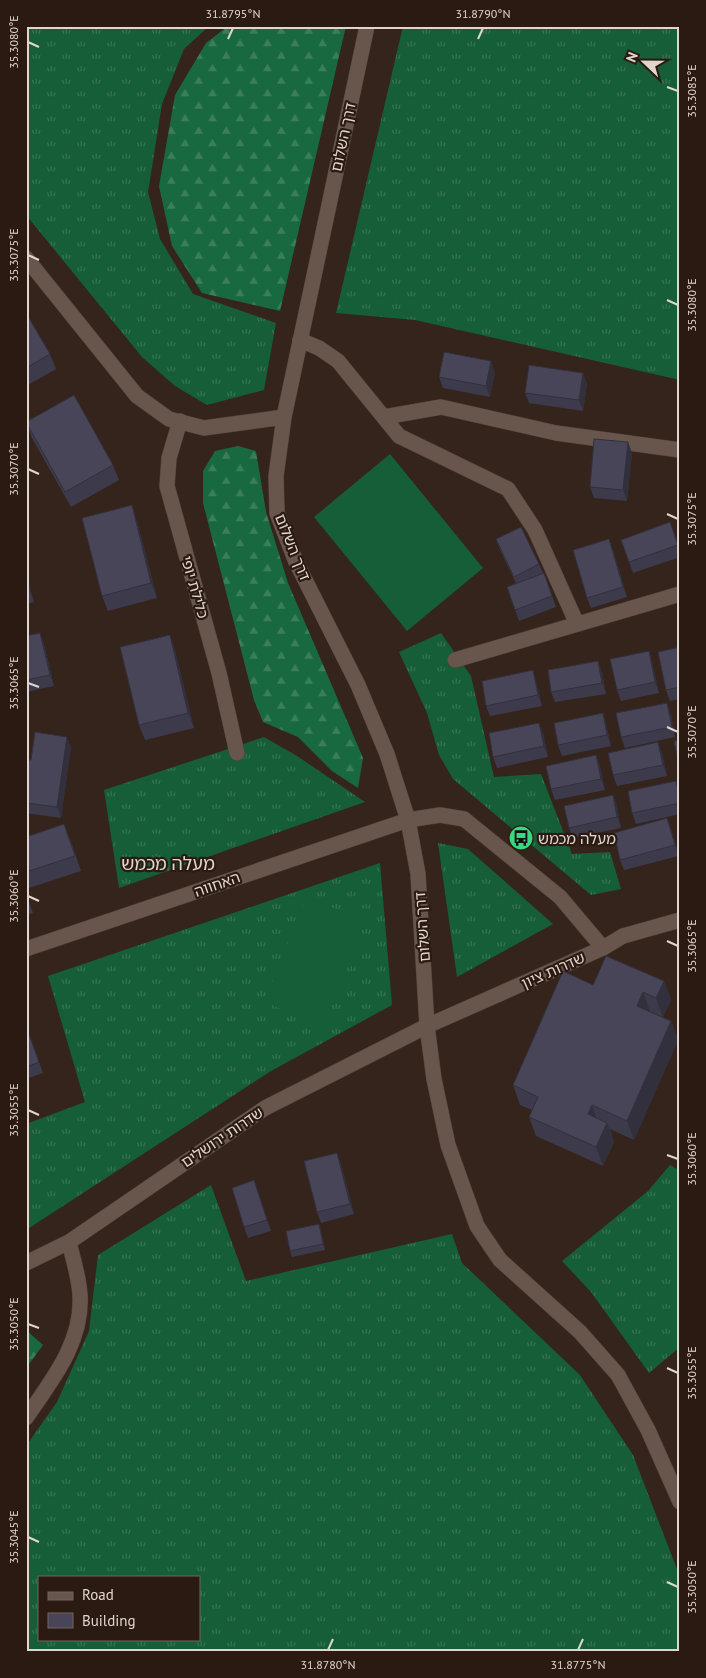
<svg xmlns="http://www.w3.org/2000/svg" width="706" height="1678" font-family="'PT Sans','Noto Sans Hebrew',sans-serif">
  <defs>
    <pattern id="grass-tufts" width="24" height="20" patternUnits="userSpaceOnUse" patternTransform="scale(1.25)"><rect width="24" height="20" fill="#155e38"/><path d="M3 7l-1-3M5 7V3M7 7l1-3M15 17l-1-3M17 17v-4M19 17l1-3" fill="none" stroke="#377454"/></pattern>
    <pattern id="forest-firs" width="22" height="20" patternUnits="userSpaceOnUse" patternTransform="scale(1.25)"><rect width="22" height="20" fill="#196940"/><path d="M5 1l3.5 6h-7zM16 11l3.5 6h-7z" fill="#3a7e5b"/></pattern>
  </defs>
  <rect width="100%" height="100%" fill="#34241b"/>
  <g fill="url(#grass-tufts)" fill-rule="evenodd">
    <path d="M26 26H209L184 49 162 104 148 192 160 239 193 294 276 323 264 390 207 405 175 386 142 357 26 215Z"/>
    <path d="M403 26H680V380L415 320 336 313Z"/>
    <path d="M441 633 471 676 494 777 541 774 572 854 610 852 621 889 591 895 453 779 439 755 427 713 399 652Z"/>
    <path d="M264 737 297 756 365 802 119 888 104 790Z"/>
    <path d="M438 843 468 849 553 924 457 977Z"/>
    <path d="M380 863 392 1005 271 1071 26 1230V1124L85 1102 48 976Z"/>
    <path d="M670 1165 680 1171V1347L649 1373 591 1292 562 1261 648 1191Z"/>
    <path d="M211 1185 246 1281 452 1234 462 1263 580 1375 633 1455 680 1577V1652H26V1446L57 1402 89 1331 98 1255ZM39 1577H199V1639H39Z"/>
  </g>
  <g fill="url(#forest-firs)">
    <path d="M228 26H346L280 311 202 293 172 246 159 186 175 95 206 43Z"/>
    <path d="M238 446 256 451 266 512 288 583 363 758 358 788 332 771 298 737 263 722 254 700 203 503V471L215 451Z"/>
    <path d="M26 1330 43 1345 26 1368Z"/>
  </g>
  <g fill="#155e38">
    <path d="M390 454 483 568 407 631 314 517Z"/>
    <path d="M306 897 365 921 323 1026 264 1002Z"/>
  </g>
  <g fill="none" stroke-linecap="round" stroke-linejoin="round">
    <defs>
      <g id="minor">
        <path d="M367 26 284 417 276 476 277 513 296 562 358 685 387 754 408 820 418 874 427 1026 434 1079 448 1145 477 1226 500 1260 580 1332 618 1375 648 1430 680 1502"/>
        <path d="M26 258 137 396 169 419 204 428 284 417"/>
        <path d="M300 340 319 348 338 361 399 436 508 489 535 530 577 624"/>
        <path d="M384 417 441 407 556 433 680 450"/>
        <path d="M180 421 169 458 167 486 219 673 237 753"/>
        <path d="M455 660 680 594"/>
        <path d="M26 949 408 820 440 815 464 819 560 897 603 948"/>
        <path d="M26 1263 69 1242 265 1108 427 1026 603 948 623 936 680 920"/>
        <path d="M26 1418C51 1381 83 1343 80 1295 79 1277 73 1259 69 1242"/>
      </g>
    </defs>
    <use href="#minor" stroke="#4e413a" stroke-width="16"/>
    <use href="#minor" stroke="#68554b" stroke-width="15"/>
  </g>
  <g fill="#3d3b4b">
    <path d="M26 313 50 354 56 369 26 386Z"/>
    <path d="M495 372 490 397 443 388 439 377Z"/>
    <path d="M587 383 583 411 529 403 525 393Z"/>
    <path d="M26 422 113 465 119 480 71 507 32 438Z"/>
    <path d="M632 453 627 501 594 498 590 487Z"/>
    <path d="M137 521 157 598 108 611 102 596Z"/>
    <path d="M670 522 680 551V557L633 573 621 540Z"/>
    <path d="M496 539 539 564 543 573H544L556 607 519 621 507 587 516 583 500 550Z"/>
    <path d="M613 550 627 597 591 608 587 598Z"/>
    <path d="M26 573 34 602 26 604Z"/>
    <path d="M40 633 44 644 54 686 26 692V636Z"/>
    <path d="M680 647V699L670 701 666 690Z"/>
    <path d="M175 650 194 728 145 740 139 725Z"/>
    <path d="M649 651 652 662 659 693 621 701 617 690Z"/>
    <path d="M602 672 606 694 555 702 551 692Z"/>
    <path d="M536 681 542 706 490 716 486 706Z"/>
    <path d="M603 713 606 724 611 746 562 756 558 745Z"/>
    <path d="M671 714 675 737 625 748 621 737Z"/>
    <path d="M543 733 548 757 497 768 493 757Z"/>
    <path d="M71 747 61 818 26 813V760H31Z"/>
    <path d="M662 753 667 776 617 786 613 775Z"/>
    <path d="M596 755 600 766 605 790 555 800 551 789Z"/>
    <path d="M680 790V814L636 824 632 813Z"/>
    <path d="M613 795 617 806 621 828 573 838 569 828Z"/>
    <path d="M667 818 671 829 679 856 624 870 620 860Z"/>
    <path d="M26 827 30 836 70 839 81 871 26 889Z"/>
    <path d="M26 893 33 913 26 915Z"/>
    <path d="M664 981 671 1000 663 1017 650 1012 671 1021 678 1040 634 1140 610 1129 614 1142 603 1166 536 1136 529 1117 532 1110 520 1105 513 1085 593 985Z"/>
    <path d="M26 1026 43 1073 26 1079Z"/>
    <path d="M337 1153 341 1164 354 1214 321 1223 317 1212Z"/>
    <path d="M254 1180 271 1231 248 1238 244 1227Z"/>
    <path d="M319 1224 321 1230 325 1250 292 1257 290 1251Z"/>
  </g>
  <g fill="#32303d">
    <path d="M491 361 495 372 490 397 486 386Z"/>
    <path d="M583 373 587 383 583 411 579 400Z"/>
    <path d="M628 442 632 453 627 501 623 490Z"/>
    <path d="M132 505 137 521 157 598 151 583Z"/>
    <path d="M609 539 613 550 627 597 623 587Z"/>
    <path d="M26 573 34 602 30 592 26 578Z"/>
    <path d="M40 633 44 644 54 686 50 675Z"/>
    <path d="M170 635 175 650 194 728 188 713Z"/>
    <path d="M649 651 652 662 659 693 655 682Z"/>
    <path d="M598 661 602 672 606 694 602 683Z"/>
    <path d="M533 670 536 681 542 706 538 695Z"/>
    <path d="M667 703 671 714 675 737 672 727Z"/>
    <path d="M603 713 606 724 611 746 607 735Z"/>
    <path d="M539 723 543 733 548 757 544 746Z"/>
    <path d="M67 737 71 747 61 818 57 807Z"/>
    <path d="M658 742 662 753 667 776 663 765Z"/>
    <path d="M596 755 600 766 605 790 601 779Z"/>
    <path d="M613 795 617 806 621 828 617 817Z"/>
    <path d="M667 818 671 829 679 856 675 845Z"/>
    <path d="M664 981 671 1000 663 1017 656 998Z"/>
    <path d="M643 992 650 1011 644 1025 637 1006Z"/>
    <path d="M671 1021 678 1040 634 1140 627 1121Z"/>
    <path d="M592 1105 599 1125 588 1114Z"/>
    <path d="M607 1123 614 1142 603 1166 596 1147Z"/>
    <path d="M337 1153 341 1164 354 1214 350 1204Z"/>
    <path d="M319 1224 321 1230 325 1250 323 1244Z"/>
  </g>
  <g fill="#474557" stroke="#32303d">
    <path d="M26 313 50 354 26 368Z"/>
    <path d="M444 352 491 361 486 386 439 377Z"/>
    <path d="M529 365 583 373 579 400 525 393Z"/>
    <path d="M74 395 113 465 65 492 26 422Z"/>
    <path d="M594 439 628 442 623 490 590 487Z"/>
    <path d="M132 505 151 583 102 596 82 518Z"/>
    <path d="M670 522 678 545 629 562 621 540Z"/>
    <path d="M521 527 539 564 514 577 496 539Z"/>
    <path d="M609 539 623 587 587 598 573 550Z"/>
    <path d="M544 573 552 596 515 610 507 587Z"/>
    <path d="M26 578 30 592H26Z"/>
    <path d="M40 633 50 675 26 680V636Z"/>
    <path d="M170 635 188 713 139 725 120 647Z"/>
    <path d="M680 647V687L666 690 658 652Z"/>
    <path d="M649 651 655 682 617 690 610 659Z"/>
    <path d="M598 661 602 683 551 692 548 670Z"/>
    <path d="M533 670 538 695 486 706 482 681Z"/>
    <path d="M667 703 672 727 621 737 616 713Z"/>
    <path d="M603 713 607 735 558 745 554 723Z"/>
    <path d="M539 723 544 746 493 757 489 733Z"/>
    <path d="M35 732 67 737 57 807 26 803V760H31Z"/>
    <path d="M680 740V765H679L674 741Z"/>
    <path d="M658 742 663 765 613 775 608 753Z"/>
    <path d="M596 755 601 779 551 789 546 766Z"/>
    <path d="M676 781 680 797V803L632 813 628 791Z"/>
    <path d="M613 795 617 817 569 828 564 806Z"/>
    <path d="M667 818 675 845 620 860 614 833Z"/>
    <path d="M64 824 75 856 26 872V827L29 836Z"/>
    <path d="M606 956 664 981 656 998 643 992 637 1006 671 1021 627 1121 592 1105 588 1114 607 1123 596 1147 529 1117 538 1097 513 1085 563 971 593 985Z"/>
    <path d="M26 1026 39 1062 26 1067Z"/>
    <path d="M337 1153 350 1204 317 1212 304 1161Z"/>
    <path d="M254 1180 267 1220 244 1227 232 1188Z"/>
    <path d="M319 1224 323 1244 290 1251 286 1231Z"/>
  </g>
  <path fill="none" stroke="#e0d5cf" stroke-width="2" d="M228 39 233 28M478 39 483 28M28 42 39 47M667 87 678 91M28 255 39 260M667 300 678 305M28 469 39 474M667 514 678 519M28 683 39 687M667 727 678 732M28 896 39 901M667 941 678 946M28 1110 39 1115M667 1155 678 1159M28 1324 39 1328M667 1368 678 1373M28 1537 39 1542M667 1582 678 1587M328 1650 333 1639M578 1650 583 1639"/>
  <defs>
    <symbol id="bus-disc" viewBox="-11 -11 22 22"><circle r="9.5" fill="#38d880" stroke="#2a1a12"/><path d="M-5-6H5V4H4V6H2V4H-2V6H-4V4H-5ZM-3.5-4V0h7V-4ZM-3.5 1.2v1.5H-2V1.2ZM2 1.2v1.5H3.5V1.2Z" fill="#111"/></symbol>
  </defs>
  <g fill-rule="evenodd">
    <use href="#bus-disc" x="507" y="824" width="28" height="28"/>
  </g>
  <g text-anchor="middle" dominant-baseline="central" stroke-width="4.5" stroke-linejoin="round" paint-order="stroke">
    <g font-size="15" fill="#e0d5cf" stroke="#2a1a12">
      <text transform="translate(343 137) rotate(-78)">דרך השלום</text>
      <text transform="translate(293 547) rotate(68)">דרך השלום</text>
      <text transform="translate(195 587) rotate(74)">כלילת יופי</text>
      <text transform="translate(217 884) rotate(-19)">האחווה</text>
      <text transform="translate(422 927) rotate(-94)">דרך השלום</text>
      <text transform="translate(553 970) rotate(-24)">שדרות ציון</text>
      <text transform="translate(222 1137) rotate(-34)">שדרות ירושלים</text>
    </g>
    <g font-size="15" fill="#e0d5cf" stroke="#2a1a12" text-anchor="start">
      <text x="538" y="838">מעלה מכמש</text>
    </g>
    <g font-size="18" fill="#e0d5cf" stroke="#2a1a12">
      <text x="168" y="863">מעלה מכמש</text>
    </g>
  </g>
  <rect width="706" height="1678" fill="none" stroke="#2a1a12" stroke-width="55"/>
  <rect x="38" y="1576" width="162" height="65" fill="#2a1a12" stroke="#73655e"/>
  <rect x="48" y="1592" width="25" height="8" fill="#68554b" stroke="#73655e"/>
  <text x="82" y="1600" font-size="15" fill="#e0d5cf">Road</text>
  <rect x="48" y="1613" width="25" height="15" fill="#474557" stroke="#73655e"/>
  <text x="82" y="1626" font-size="15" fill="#e0d5cf">Building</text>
  <g transform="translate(644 62) rotate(292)" stroke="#2a1a12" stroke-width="4" paint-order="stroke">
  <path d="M0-4L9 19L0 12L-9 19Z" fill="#e0d5cf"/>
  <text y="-8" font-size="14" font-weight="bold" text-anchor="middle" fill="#e0d5cf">N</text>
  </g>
  <rect x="28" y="28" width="650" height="1622" fill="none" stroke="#e0d5cf" stroke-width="2"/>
  <g font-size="12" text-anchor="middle" fill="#e0d5cf">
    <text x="233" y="18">31.8795°N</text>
    <text x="483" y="18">31.8790°N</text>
    <text transform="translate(14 42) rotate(-90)" y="4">35.3080°E</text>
    <text transform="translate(692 91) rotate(-90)" y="4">35.3085°E</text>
    <text transform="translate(14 255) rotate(-90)" y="4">35.3075°E</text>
    <text transform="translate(692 305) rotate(-90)" y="4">35.3080°E</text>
    <text transform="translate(14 469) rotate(-90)" y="4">35.3070°E</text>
    <text transform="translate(692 519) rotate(-90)" y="4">35.3075°E</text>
    <text transform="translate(14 683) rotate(-90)" y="4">35.3065°E</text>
    <text transform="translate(692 732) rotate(-90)" y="4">35.3070°E</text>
    <text transform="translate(14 896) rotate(-90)" y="4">35.3060°E</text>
    <text transform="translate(692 946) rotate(-90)" y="4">35.3065°E</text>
    <text transform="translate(14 1110) rotate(-90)" y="4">35.3055°E</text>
    <text transform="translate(692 1159) rotate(-90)" y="4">35.3060°E</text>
    <text transform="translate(14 1324) rotate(-90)" y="4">35.3050°E</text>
    <text transform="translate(692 1373) rotate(-90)" y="4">35.3055°E</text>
    <text transform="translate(14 1537) rotate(-90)" y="4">35.3045°E</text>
    <text transform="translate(692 1587) rotate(-90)" y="4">35.3050°E</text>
    <text x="328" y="1669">31.8780°N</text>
    <text x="578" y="1669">31.8775°N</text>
  </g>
</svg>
